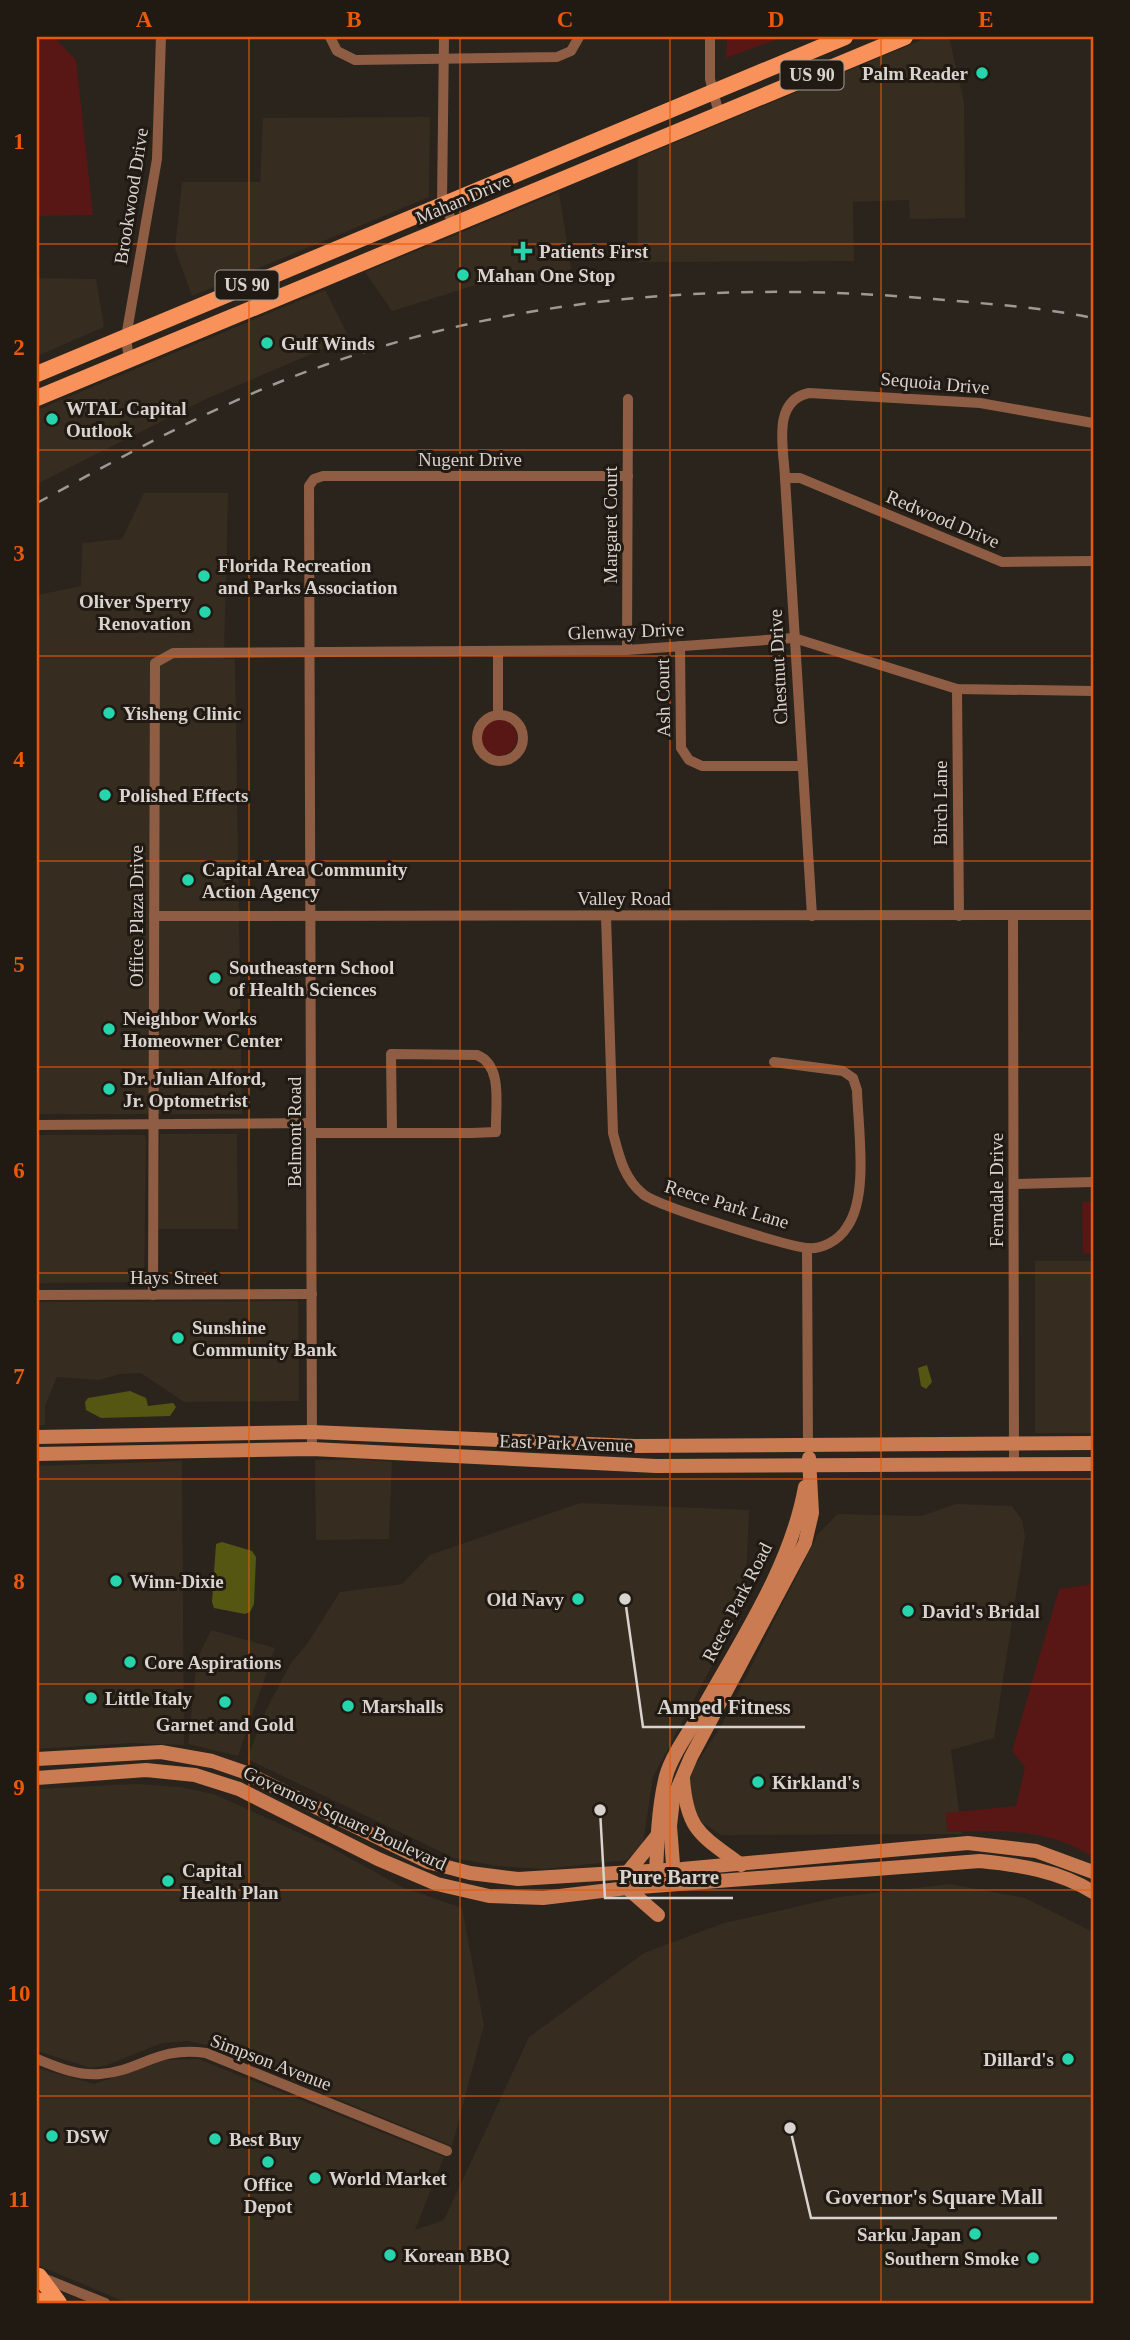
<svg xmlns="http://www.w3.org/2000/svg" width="1130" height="2340" font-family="Georgia,serif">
  <rect width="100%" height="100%" fill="#2a241c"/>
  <g fill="#372c20">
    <path d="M929 37H949L964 102 965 218 910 219 909 200 853 202 854 261 638 262V158Z"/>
    <path d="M430 117 429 197 192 296 175 249 182 182H260L263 118Z"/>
    <path d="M559 192 572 275 483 283 392 311 365 272Z"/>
    <path d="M37 278 96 279 104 327 37 356Z"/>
    <path d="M325 290 349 338 206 399 37 484V410Z"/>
    <path d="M144 493H228L224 659H235L242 1114H37V595L81 586 82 543 122 539Z"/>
    <path d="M160 1134H237L238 1229H158Z"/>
    <path d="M144 1135 146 1138 144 1282 37 1283V1135Z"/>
    <rect x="1035" y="1261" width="58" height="172"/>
    <path d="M298 1301 299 1401 184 1402 141 1373 120 1374 99 1380 57 1377 45 1406V1425L37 1426V1302Z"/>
    <path d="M361 1459 392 1462 389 1539 316 1540 315 1460Z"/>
    <path d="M182 1461 184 1745 131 1743 37 1749V1466Z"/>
    <path d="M580 1503 749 1510 745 1603 653 1777 643 1843 627 1860 545 1869 497 1866 454 1858 247 1759 266 1710 291 1663 307 1644 340 1592 402 1584 430 1555Z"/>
    <path d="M956 1504 1012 1506 1022 1520 1025 1537 994 1738 951 1750 962 1834 721 1835 700 1821 687 1789 690 1773 720 1728 818 1534 838 1514 921 1516Z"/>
    <path d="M211 1630 275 1648 238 1756 188 1744 197 1659Z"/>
    <path d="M135 1784 180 1787 214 1794 328 1846 402 1887 462 1908 484 2025 452 2146 207 2045 188 2041 162 2043 107 2065 91 2068 37 2051V1789Z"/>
    <path d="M950 1884 1025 1898 1093 1932V2303H128L37 2265V2068L94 2084 165 2060 198 2059 444 2157 415 2230 444 2220 529 2037 644 1953 724 1923 839 1897Z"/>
  </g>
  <g fill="#581714">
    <path d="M37 37H54L76 60 93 215 37 216Z"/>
    <path d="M727 37H783L726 58Z"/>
    <circle cx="498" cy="737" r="19"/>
    <path d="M1082 1202H1093V1253L1083 1254Z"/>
    <path d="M1093 1584V1857C1046 1827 1001 1831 948 1832L945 1813 1016 1806 1025 1767 1012 1751 1059 1589Z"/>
  </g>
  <g fill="#555612">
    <path d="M927 1365 932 1382 926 1389 921 1386 918 1368Z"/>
    <path d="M130 1391 146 1398 148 1406 173 1403 176 1407 170 1416 101 1418 86 1410 85 1402 88 1398Z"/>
    <path d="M222 1542 252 1551 256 1557 254 1604 250 1612 245 1614 214 1608 212 1602 216 1544Z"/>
  </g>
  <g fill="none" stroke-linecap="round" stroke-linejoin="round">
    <g stroke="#8f5d43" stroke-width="10">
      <path d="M330 37 337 51 355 60 557 57 571 51 579 37"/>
      <path d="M444 37 442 203 455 225"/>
      <path d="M710 37V79L719 114"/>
      <path d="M129 360 126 337 157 159 161 37"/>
      <path d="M785 478H800L1002 562 1093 561"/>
      <path d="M680 646 681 748 689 760 702 766H801"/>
      <path d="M627 650 628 399"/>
      <path d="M957 689 959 916"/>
      <path d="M498 714V651"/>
      <circle cx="500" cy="738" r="23"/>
      <path d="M1013 915 1014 1464"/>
      <path d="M154 916 1093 915"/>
      <path d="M606 916 613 1133C619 1156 624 1179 643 1194 656 1206 785 1245 806 1248 822 1250 839 1240 847 1227 869 1196 858 1128 857 1090L853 1078 843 1071 774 1062"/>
      <path d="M812 916 785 478C784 449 771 401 809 393L980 403 1093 423"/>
      <path d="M37 1125 311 1123"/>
      <path d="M311 1133H472L496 1132C495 1107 504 1066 477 1055L391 1054 392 1133"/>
      <path d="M1014 1184 1093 1182"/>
      <path d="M807 1248 808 1446"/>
      <path d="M37 1295 312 1294"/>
      <path d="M153 1295 155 663 173 653 627 650 794 638 957 689 1093 691"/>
      <path d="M312 1449 309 486 314 479 323 476H628"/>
      <path d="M37 2059C57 2067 77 2076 100 2074 142 2071 156 2046 206 2053L447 2151"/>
      <path d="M43 2278 105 2303"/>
    </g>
    <g stroke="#ca7b51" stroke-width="14">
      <path d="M37 1437 312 1432 635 1446 1093 1443"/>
      <path d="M37 1454 312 1449 656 1466 1093 1464"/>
      <path d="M37 1759 161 1752 212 1761 244 1772 428 1862 470 1873 518 1879 682 1869 968 1843 1036 1851 1093 1872"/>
      <path d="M37 1778 146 1770 195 1775 239 1789 378 1859 437 1884 489 1896 543 1898 627 1888 980 1861C1020 1865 1059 1871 1093 1892"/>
      <path d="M683 1779C687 1831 701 1835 741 1865"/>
      <path d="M628 1872 657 1836"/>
      <path d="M656 1877C657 1844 658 1808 666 1776 672 1754 691 1730 702 1710 741 1640 791 1566 805 1487"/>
      <path d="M674 1877 670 1826 673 1799 691 1757 805 1543 812 1513 809 1458"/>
      <path d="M627 1888 658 1915"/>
    </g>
    <g stroke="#f9925a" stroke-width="16">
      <path d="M37 374 845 37"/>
      <path d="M37 398 905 37"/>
      <path d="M39 2276 59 2303"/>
      <path d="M37 2300 45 2303"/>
    </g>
    <path stroke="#9e9993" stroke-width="2.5" stroke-dasharray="12 12" stroke-linecap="butt" d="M37 503C131 452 224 400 325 365 523 295 727 281 934 299 987 304 1041 307 1093 318"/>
  </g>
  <path fill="none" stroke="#e8590c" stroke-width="2" stroke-opacity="0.55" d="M249 37V2303M460 37V2303M670 37V2303M881 37V2303M37 244H1093M37 450H1093M37 656H1093M37 861H1093M37 1067H1093M37 1273H1093M37 1479H1093M37 1684H1093M37 1890H1093M37 2096H1093"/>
  <g fill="#27d5ad" stroke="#211a13" stroke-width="2.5">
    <circle cx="982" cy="73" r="7"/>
    <path d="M519.5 240.5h7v7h7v7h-7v7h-7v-7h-7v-7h7z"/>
    <circle cx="463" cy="275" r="7"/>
    <circle cx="267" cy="343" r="7"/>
    <circle cx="52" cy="419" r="7"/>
    <circle cx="204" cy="576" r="7"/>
    <circle cx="205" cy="612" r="7"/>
    <circle cx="109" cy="713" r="7"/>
    <circle cx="105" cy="795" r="7"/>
    <circle cx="188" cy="880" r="7"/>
    <circle cx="215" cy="978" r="7"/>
    <circle cx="109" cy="1029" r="7"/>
    <circle cx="109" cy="1089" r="7"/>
    <circle cx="178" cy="1338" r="7"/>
    <circle cx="116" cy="1581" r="7"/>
    <circle cx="578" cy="1599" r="7"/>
    <circle cx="908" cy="1611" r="7"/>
    <circle cx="130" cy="1662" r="7"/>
    <circle cx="91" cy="1698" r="7"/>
    <circle cx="225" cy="1702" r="7"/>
    <circle cx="348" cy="1706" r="7"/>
    <circle cx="758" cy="1782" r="7"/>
    <circle cx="168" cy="1881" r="7"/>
    <circle cx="1068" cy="2059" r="7"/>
    <circle cx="52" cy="2136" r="7"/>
    <circle cx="215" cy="2139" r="7"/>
    <circle cx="268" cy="2162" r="7"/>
    <circle cx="315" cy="2178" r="7"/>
    <circle cx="975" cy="2234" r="7"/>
    <circle cx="390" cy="2255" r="7"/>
    <circle cx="1033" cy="2258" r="7"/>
  </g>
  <g text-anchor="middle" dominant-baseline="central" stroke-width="6" stroke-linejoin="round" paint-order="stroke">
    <g fill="#211a13" stroke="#a19c96" stroke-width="2">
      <rect x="780.5" y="60.5" width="63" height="29" rx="5"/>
      <rect x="215.5" y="270.5" width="63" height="29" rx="5"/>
    </g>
    <g font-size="18" font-weight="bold" fill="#d8d3ce">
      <text x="812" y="75">US 90</text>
      <text x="247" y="285">US 90</text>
    </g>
    <g font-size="19" font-weight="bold" fill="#d8d3ce" stroke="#211a13" text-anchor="start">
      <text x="968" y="73" text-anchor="end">Palm Reader</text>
      <text x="539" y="251">Patients First</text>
      <text x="477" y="275">Mahan One Stop</text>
      <text x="281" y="343">Gulf Winds</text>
      <text x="66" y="408">WTAL Capital<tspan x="66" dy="22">Outlook</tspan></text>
      <text x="218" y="565">Florida Recreation<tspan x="218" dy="22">and Parks Association</tspan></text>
      <text x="191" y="601" text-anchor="end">Oliver Sperry<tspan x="191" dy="22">Renovation</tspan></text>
      <text x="123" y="713">Yisheng Clinic</text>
      <text x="119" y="795">Polished Effects</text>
      <text x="202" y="869">Capital Area Community<tspan x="202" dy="22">Action Agency</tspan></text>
      <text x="229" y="967">Southeastern School<tspan x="229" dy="22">of Health Sciences</tspan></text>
      <text x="123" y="1018">Neighbor Works<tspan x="123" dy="22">Homeowner Center</tspan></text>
      <text x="123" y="1078">Dr. Julian Alford,<tspan x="123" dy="22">Jr. Optometrist</tspan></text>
      <text x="192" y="1327">Sunshine<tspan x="192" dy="22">Community Bank</tspan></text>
      <text x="130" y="1581">Winn-Dixie</text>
      <text x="564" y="1599" text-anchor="end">Old Navy</text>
      <text x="922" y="1611">David's Bridal</text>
      <text x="144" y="1662">Core Aspirations</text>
      <text x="105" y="1698">Little Italy</text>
      <text x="362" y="1706">Marshalls</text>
      <text x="225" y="1724" text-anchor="middle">Garnet and Gold</text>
      <text x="772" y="1782">Kirkland's</text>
      <text x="182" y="1870">Capital<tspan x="182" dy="22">Health Plan</tspan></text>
      <text x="1054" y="2059" text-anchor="end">Dillard's</text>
      <text x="66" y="2136">DSW</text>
      <text x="229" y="2139">Best Buy</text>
      <text x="329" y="2178">World Market</text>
      <text x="268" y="2184" text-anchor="middle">Office<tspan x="268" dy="22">Depot</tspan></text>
      <text x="961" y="2234" text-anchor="end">Sarku Japan</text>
      <text x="404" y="2255">Korean BBQ</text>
      <text x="1019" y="2258" text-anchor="end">Southern Smoke</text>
    </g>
    <g font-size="19" fill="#d8d3ce" stroke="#211a13">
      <text transform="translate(131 196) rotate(-81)">Brookwood Drive</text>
      <text transform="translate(463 199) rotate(-23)">Mahan Drive</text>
      <text transform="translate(935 383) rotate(5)">Sequoia Drive</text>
      <text x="470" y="459">Nugent Drive</text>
      <text transform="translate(943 519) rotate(23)">Redwood Drive</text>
      <text transform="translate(610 525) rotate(-90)">Margaret Court</text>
      <text transform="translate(626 631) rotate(-2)">Glenway Drive</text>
      <text transform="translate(778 667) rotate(-93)">Chestnut Drive</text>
      <text transform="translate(663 698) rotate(-91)">Ash Court</text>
      <text transform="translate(940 803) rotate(-90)">Birch Lane</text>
      <text x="624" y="898">Valley Road</text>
      <text transform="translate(136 916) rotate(-90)">Office Plaza Drive</text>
      <text transform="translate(294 1132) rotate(-90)">Belmont Road</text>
      <text transform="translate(996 1190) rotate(-90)">Ferndale Drive</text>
      <text transform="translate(727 1204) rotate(17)">Reece Park Lane</text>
      <text x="174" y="1277">Hays Street</text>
      <text transform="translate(566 1443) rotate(2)">East Park Avenue</text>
      <text transform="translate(737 1602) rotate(-63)">Reece Park Road</text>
      <text transform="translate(345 1818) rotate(25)">Governors Square Boulevard</text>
      <text transform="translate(271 2062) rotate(21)">Simpson Avenue</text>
    </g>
  </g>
  <path fill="none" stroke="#d8d3ce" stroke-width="2.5" d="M625 1599L643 1727H805M600 1810L605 1898H733M790 2128L811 2218H1057"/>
  <g fill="#d8d3ce" stroke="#211a13" stroke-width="2.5">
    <circle cx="625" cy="1599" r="7"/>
    <circle cx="600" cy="1810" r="7"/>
    <circle cx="790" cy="2128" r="7"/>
  </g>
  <g font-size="21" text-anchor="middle" font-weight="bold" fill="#d8d3ce" stroke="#211a13" stroke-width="6" stroke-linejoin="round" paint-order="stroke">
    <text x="724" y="1714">Amped Fitness</text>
    <text x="669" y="1884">Pure Barre</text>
    <text x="934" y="2204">Governor's Square Mall</text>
  </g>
  <rect width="1130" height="2340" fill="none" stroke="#211a13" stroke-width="77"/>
  <rect x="38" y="38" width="1054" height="2264" fill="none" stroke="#e8590c" stroke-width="2.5"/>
  <g font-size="23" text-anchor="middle" font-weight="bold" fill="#e8590c">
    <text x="144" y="27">A</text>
    <text x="354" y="27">B</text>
    <text x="565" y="27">C</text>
    <text x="776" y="27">D</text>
    <text x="986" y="27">E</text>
    <text x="19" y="149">1</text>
    <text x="19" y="355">2</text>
    <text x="19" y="561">3</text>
    <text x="19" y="767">4</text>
    <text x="19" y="972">5</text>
    <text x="19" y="1178">6</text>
    <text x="19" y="1384">7</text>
    <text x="19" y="1589">8</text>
    <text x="19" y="1795">9</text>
    <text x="19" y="2001">10</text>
    <text x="19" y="2207">11</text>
  </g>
</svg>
